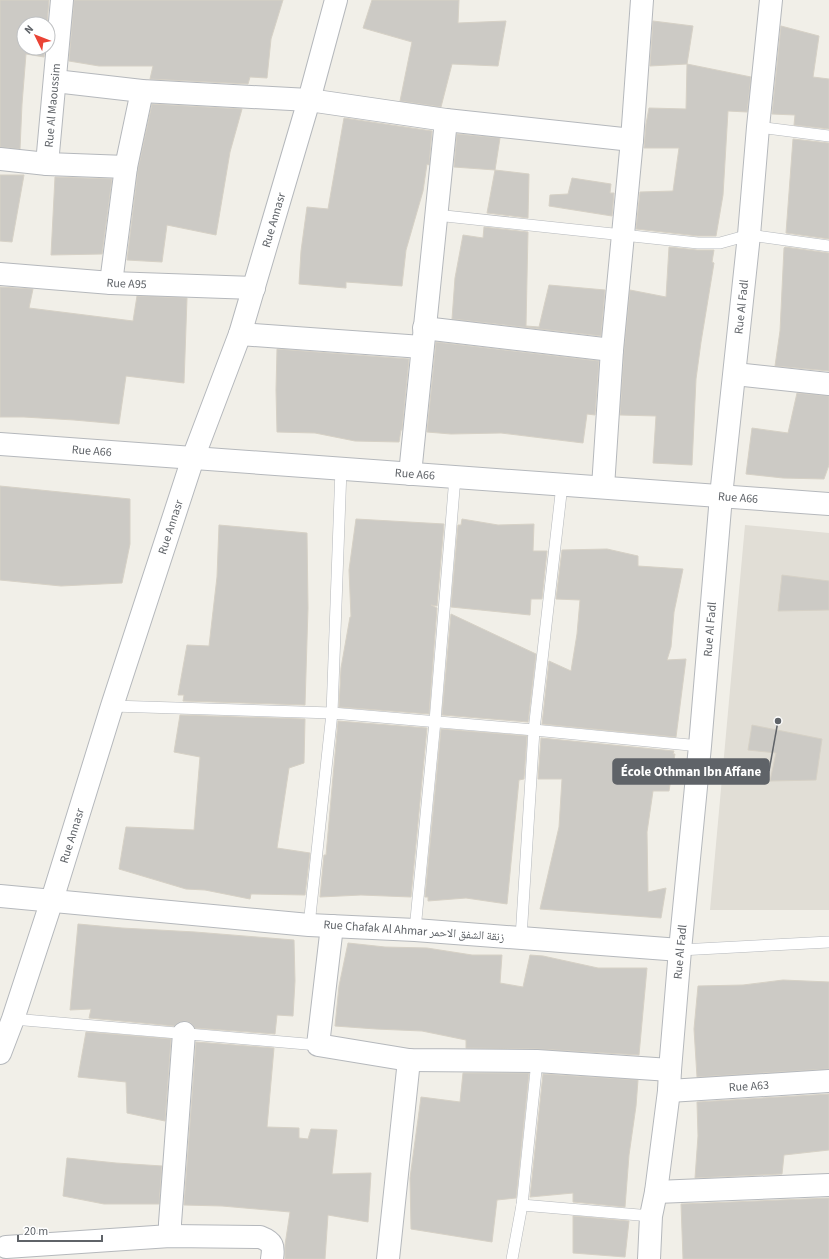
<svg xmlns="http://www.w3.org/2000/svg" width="829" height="1259" font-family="'Source Sans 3','Noto Naskh Arabic',sans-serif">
  <rect width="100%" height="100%" fill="#f1efe8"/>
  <path fill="#e1ded6" d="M745 525 829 533V910H710Z"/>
  <g fill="#cccac5" stroke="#d6d1c6">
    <path d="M0 0H49L47 24H24V48H45L44 57 26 54 22 104 20 149 0 147Z"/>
    <path d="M74 0H283L271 39 267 78 250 77 248 84 150 79 153 66H99L69 61Z"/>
    <path d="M372 0H459L458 23 506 21 498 66 452 64 441 107 400 101 412 42 363 28Z"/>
    <path d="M653 21 693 26 687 64 650 66Z"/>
    <path d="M781 26 819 36 813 77 829 79V129L794 125 795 115 772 114Z"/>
    <path d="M687 64 751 77 747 112 728 111 723 195 716 236H698L636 229 640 192 673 191 679 148H644L646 124 649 108 686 109Z"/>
    <path d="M152 104 242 109 230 152 216 235 167 225 162 262 127 260 138 169Z"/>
    <path d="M344 118 432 131 429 165 427 164 423 191 406 250 402 286 346 282V288L299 284 301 251 307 207 328 209Z"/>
    <path d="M457 134 500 138 495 170 454 167Z"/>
    <path d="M793 139 829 143V239L786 233Z"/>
    <path d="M495 170 529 174 528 218 487 213Z"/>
    <path d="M0 175H24L12 242 0 241Z"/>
    <path d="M55 177 112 179 102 254 51 255Z"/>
    <path d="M572 178 611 184 610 193H614L612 216 549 206 550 195 568 194Z"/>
    <path d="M484 227 528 232 526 326 539 327 549 285 605 290 601 336 452 319 455 278 463 235 483 238Z"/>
    <path d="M669 247 697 250H714L712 262 714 263 701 342 696 379 692 465 653 463 656 416 620 415 624 351 630 290 666 297Z"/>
    <path d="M785 247 829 253V371L775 366 780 331 784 248Z"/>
    <path d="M0 287 33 289 29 308 133 321 137 296 187 298 184 383 126 376 119 424 74 420 24 417H0Z"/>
    <path d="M436 342 599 361 595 415 587 414 583 443 501 433 451 434 427 432Z"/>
    <path d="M277 349 409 359 402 430H401L399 442 355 441 315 433 277 432 276 390Z"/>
    <path d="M797 393 829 396V465L824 479 783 478 746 474 752 428 788 433Z"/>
    <path d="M0 486 130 499V544L122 583 61 586 0 580Z"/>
    <path d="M356 519 444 524 437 606 431 605 437 608 429 714 339 707 341 668 350 617H351L349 570Z"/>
    <path d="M462 519 498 525 534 524 533 551H547L542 599H531L530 615 451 607 458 525H461Z"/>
    <path d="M219 525 307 533 308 608 305 705 183 701 184 695H178L187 645 209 646 217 577Z"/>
    <path d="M607 549 638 556V566L683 569 674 612 671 647 667 660 686 659 676 737 542 724 549 661 571 671 577 634 580 600 556 599 562 550Z"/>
    <path d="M782 575 829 581V610L778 611Z"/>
    <path d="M451 614 536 654 528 722 442 715Z"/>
    <path d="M180 715 305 719 304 763 289 768 277 848 310 853 305 895 251 894 250 899 205 890 186 889 119 869 126 827 194 830 200 757 174 752Z"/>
    <path d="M338 721 427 728 411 897 361 895 320 897 324 855H326Z"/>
    <path d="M752 725 822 739 816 780 770 781 776 753 748 750Z"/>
    <path d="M441 729 527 736 524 779 519 780 507 904 466 898 428 901V897H425Z"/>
    <path d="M541 738 674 751 673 754H675L669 791H653L647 832 648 892 666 888 661 918 540 909 559 827 562 779H538Z"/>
    <path d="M78 924 122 928 195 932 294 940 295 981 293 1016 277 1015 275 1034 195 1028 191 1023 185 1021 179 1022 174 1026 89 1018 91 1009 70 1010Z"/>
    <path d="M348 943 385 947 427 948 472 955H502L500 983 523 987 530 955 543 956 598 968H647L639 1055 538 1049 466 1048V1040L422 1031 376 1029 335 1026 339 986Z"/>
    <path d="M783 980 829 982V1069L697 1077 694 1029 698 986 743 985Z"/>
    <path d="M86 1032 171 1039 165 1121 127 1113 126 1082 78 1077Z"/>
    <path d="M196 1042 274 1048 267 1127 299 1128V1138L308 1139 311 1129 337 1130 332 1174 371 1173 368 1222 328 1215 325 1259H285V1245L290 1212 222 1206 184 1205Z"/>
    <path d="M463 1073H529L516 1198 497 1200 492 1242 411 1229 410 1178 421 1097 460 1102Z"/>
    <path d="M543 1074 638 1080 636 1106 629 1155 625 1207 573 1202V1193L530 1197Z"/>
    <path d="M829 1094V1150L784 1155 782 1174 695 1178 698 1136 697 1102Z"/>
    <path d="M67 1158 116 1163 162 1166 159 1204H104L63 1196Z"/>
    <path d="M829 1198V1259H683L681 1204Z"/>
    <path d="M573 1216 629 1221 625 1257 573 1253Z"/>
  </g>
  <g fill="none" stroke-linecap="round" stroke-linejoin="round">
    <defs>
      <g id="lane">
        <path d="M758 127 829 136"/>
        <path d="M436 215 698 243H720L749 235 829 246"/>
        <path d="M112 706 332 713 534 730 700 746"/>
        <path d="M309 925 332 713 341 469"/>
        <path d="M415 930 435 721 455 477"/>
        <path d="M521 938 534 730 562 485"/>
        <path d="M680 950 829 942"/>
        <path d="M13 1019 318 1045"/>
        <path d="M537 1061 522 1205 651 1216"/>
        <path d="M512 1259 522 1205"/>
      </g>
      <g id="street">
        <path d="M55 81 142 91 309 100 446 120 632 140"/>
        <path d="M0 159 47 164 126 167"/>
        <path id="s1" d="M47 164 62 0"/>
        <path id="s2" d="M0 274 111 283 254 288"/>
        <path d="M111 283 126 167 142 91"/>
        <path d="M424 328 612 350"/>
        <path d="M240 334 422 347"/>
        <path d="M735 374 829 384"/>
        <path id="s3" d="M0 444 829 504"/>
        <path d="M410 474 446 120"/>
        <path d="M603 487 612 350 632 140 642 0"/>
        <path d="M0 896 309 925 415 930 680 950"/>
        <path d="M332 926 318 1045 409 1060 537 1061 670 1070"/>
        <path id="s4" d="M0 1053 13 1019 52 900 112 706 193 458 240 334 309 100 336 0"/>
        <path id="s5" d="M669 1091 829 1081"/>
        <path d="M656 1192 829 1185"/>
        <path d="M170 1236V1223L184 1033"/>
        <path d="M6 1247 170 1236 260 1237C273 1242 274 1246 272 1259"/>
        <path d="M388 1259 409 1060"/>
        <path id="s6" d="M649 1259 651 1216 656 1192 669 1091 670 1070 680 950 700 746 721 496 749 235 758 127 771 0"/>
      </g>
    </defs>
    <use href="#lane" stroke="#b5b8bc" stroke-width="12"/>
    <use href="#street" stroke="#b5b8bc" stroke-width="24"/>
    <use href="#lane" stroke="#fff" stroke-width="11"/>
    <use href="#street" stroke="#fff" stroke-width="22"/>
  </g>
  <g text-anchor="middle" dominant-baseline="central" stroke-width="3" stroke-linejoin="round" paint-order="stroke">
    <g font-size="12" fill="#5f6368" stroke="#fff">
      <text stroke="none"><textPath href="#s1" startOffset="59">Rue Al Maoussim</textPath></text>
      <text stroke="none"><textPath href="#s4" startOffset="877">Rue Annasr</textPath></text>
      <text stroke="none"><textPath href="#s2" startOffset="127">Rue A95</textPath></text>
      <text stroke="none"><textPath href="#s6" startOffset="957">Rue Al Fadl</textPath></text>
      <text stroke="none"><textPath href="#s3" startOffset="92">Rue A66</textPath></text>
      <text stroke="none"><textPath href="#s3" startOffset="416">Rue A66</textPath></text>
      <text stroke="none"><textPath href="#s3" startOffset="740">Rue A66</textPath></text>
      <text stroke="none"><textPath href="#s4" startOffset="553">Rue Annasr</textPath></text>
      <text stroke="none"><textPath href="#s6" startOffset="633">Rue Al Fadl</textPath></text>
      <text stroke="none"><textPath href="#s4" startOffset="229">Rue Annasr</textPath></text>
      <text transform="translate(414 931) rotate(4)">Rue Chafak Al Ahmar زنقة الشفق الاحمر</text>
      <text stroke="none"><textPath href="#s6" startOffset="309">Rue Al Fadl</textPath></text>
      <text stroke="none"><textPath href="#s5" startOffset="80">Rue A63</textPath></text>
    </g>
  </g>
  <path fill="none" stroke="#5f6368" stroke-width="1.5" d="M778 721L769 771"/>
  <circle fill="#5f6368" stroke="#fff" stroke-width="1.5" cx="778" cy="721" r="4"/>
  <rect fill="#5f6368" stroke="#5f6368" stroke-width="1.5" x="613" y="759" width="156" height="25" rx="4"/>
  <g font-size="13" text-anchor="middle" font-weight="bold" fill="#fff">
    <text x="691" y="776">École Othman Ibn Affane</text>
  </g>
  <g transform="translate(36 36) rotate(313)"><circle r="19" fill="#ffffff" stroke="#bfc1c3"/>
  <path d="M0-3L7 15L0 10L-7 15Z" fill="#ea4335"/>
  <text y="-6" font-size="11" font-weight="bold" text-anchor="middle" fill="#5f6368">N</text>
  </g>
  <path d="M18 1235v6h84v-6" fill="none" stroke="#5f6368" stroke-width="2"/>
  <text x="24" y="1235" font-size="12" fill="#5f6368" stroke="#ffffff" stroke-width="3" paint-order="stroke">20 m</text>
</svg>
